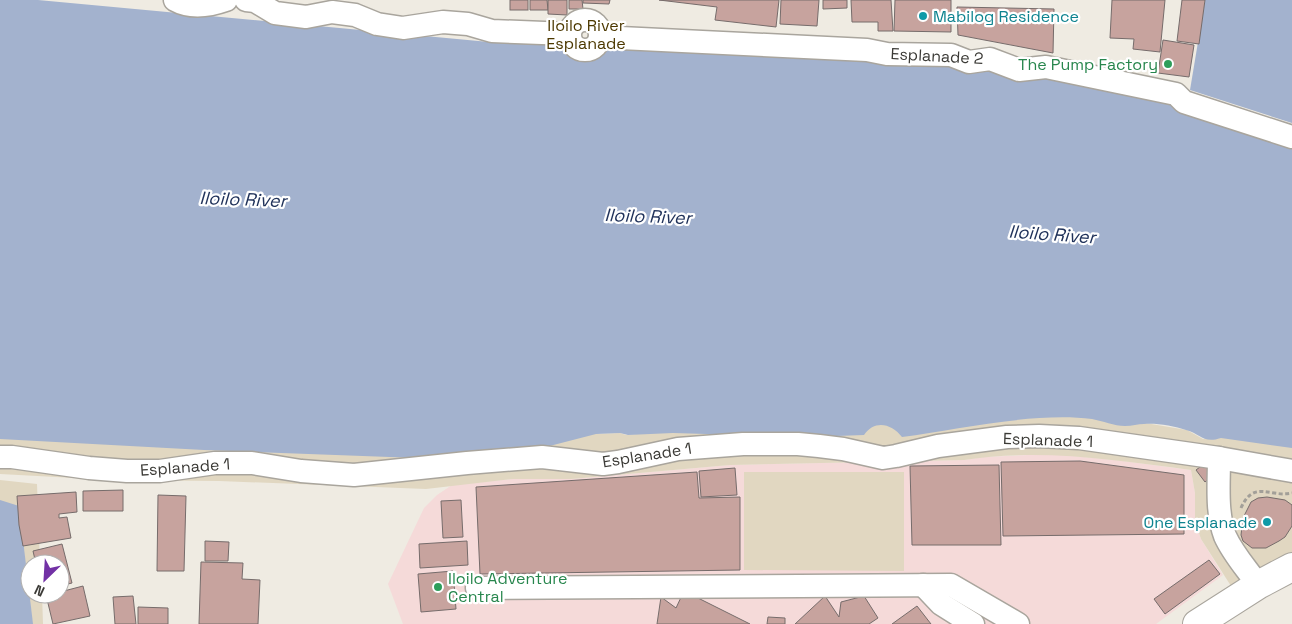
<svg xmlns="http://www.w3.org/2000/svg" width="1292" height="624" font-family="'Space Grotesk',sans-serif">
  <rect width="100%" height="100%" fill="#efebe2"/>
  <path fill="#f5dad9" d="M1053 454 1115 460 1191 470 1195 493V521L1201 539 1223 575 1156 624H403L388 584 424 508 437 495 452 485 513 479H571L730 465 964 460 984 457Z"/>
  <g fill="#e1d7c1">
    <path d="M0 393 596 434 620 433 626 435 1009 400 1187 430 1203 439 1221 438 1292 425V553L1231 586 1201 539 1195 521V493L1191 470C1116 460 1040 448 964 460L730 465 571 479H513L426 489 219 481 112 480 0 474Z"/>
    <path d="M744 472H904V571L744 570Z"/>
    <path d="M0 480 37 484 40 564H30V594H42L43 624H0Z"/>
  </g>
  <g fill="#a3b2ce">
    <path d="M0 0H38L489 42 563 44C574 63 594 66 606 47L866 56 1044 74 1171 100 1292 144V448L1221 438C1203 444 1201 434 1186 430 1174 426 1157 423 1144 424 1138 424 1132 426 1125 426 1114 426 1103 421 1092 419 1034 412 960 429 902 437 892 424 875 419 864 435L809 437 673 433 628 435 620 433 596 434 534 450 417 458 204 450 0 439Z"/>
    <path d="M1205 0H1292V123L1190 90Z"/>
    <path d="M0 500 19 506 33 624H0Z"/>
  </g>
  <g fill="#c7a39e" stroke="#766c6b">
    <rect x="510" y="0" width="18" height="10"/>
    <path d="M530 0H547L548 10H530Z"/>
    <path d="M548 0H567V15L548 14Z"/>
    <path d="M569 0H582L583 9H569Z"/>
    <path d="M583 0H610L609 4 583 3Z"/>
    <path d="M659 0H779L776 27 715 20 717 7Z"/>
    <path d="M781 0H819L817 26 780 24Z"/>
    <path d="M823 0H847V8L823 9Z"/>
    <path d="M851 0H891L893 31H878V22H852Z"/>
    <path d="M895 0H951V32L894 31Z"/>
    <path d="M1112 0H1165L1160 52 1133 49 1134 39 1110 38Z"/>
    <path d="M1182 0H1205L1199 44 1177 41Z"/>
    <path d="M957 7 1054 9 1053 53 958 35Z"/>
    <path d="M1163 40 1194 45 1189 77 1158 73Z"/>
    <path d="M1080 461 1184 475V534L1003 536 1001 462Z"/>
    <path d="M1204 464 1213 475 1205 482 1196 470Z"/>
    <path d="M999 465 1001 545H912L910 466Z"/>
    <path d="M735 468 737 495 701 497 699 471Z"/>
    <path d="M697 472 699 498 740 497V570L480 574 476 487Z"/>
    <path d="M123 490V511H83V491Z"/>
    <path d="M76 492 77 512 59 514V518L67 517 71 538 23 546 19 525 17 496Z"/>
    <path d="M158 495 186 496 184 571H157Z"/>
    <path d="M1267 497 1285 500 1292 505V526L1285 537 1279 541 1266 548H1252L1243 541 1241 535 1243 518 1251 502 1258 498Z"/>
    <path d="M461 500 463 537 443 538 441 501Z"/>
    <path d="M205 541 229 542 228 561H205Z"/>
    <path d="M467 541 468 565 420 568 419 544Z"/>
    <path d="M62 544 72 583 60 586V564H36L33 551Z"/>
    <path d="M1209 560 1220 574 1165 614 1154 599Z"/>
    <path d="M201 562 243 563 242 579 260 580 258 624H199Z"/>
    <path d="M453 571 456 609 421 612 418 574Z"/>
    <path d="M83 586 90 616 53 624 46 595 60 594V592Z"/>
    <path d="M684 591 750 624H657L661 597 676 608Z"/>
    <path d="M133 596 136 624H115L113 597Z"/>
    <path d="M825 596 839 617 841 602 864 596 878 618 869 624H795Z"/>
    <path d="M917 606 931 624H892Z"/>
    <path d="M138 607 168 608V624H138Z"/>
    <path d="M768 617 785 618V624H767Z"/>
  </g>
  <g fill="none" stroke-linecap="round" stroke-linejoin="round">
    <defs>
      <g id="minor">
        <path d="M175 0C191 9 209 6 226 0"/>
        <path d="M246 0 255 1 275 13 306 17 332 12 355 15 377 24 403 28 443 22 468 24 492 31 569 34"/>
        <circle cx="585" cy="35" r="15"/>
        <path d="M600 37 867 50 887 54 951 55 969 62 990 59 1019 70 1046 67 1176 94 1184 102 1292 137"/>
        <path d="M0 457H12L89 468 127 471H160L215 463H252L301 471 354 475 467 463 542 457 603 464 618 462 678 449 743 444H798L819 446 843 449 883 458 896 456 938 446 1007 437 1039 436 1079 438 1219 458 1292 471"/>
        <path d="M1219 458C1219 483 1216 512 1225 536 1233 554 1247 569 1258 585"/>
        <path d="M923 585 941 604 973 624"/>
        <path d="M477 588 951 585 1018 624"/>
      </g>
      <path id="major" d="M1197 624 1258 585 1292 567"/>
    </defs>
    <use href="#minor" stroke="#a9a59d" stroke-width="25"/>
    <use href="#major" stroke="#a9a59d" stroke-width="30"/>
    <path stroke="#a29f98" stroke-width="3" stroke-dasharray="4 2.5" stroke-linecap="butt" d="M1241 508C1254 479 1270 498 1292 493"/>
    <use href="#minor" stroke="#fff" stroke-width="22"/>
    <use href="#major" stroke="#fff" stroke-width="28"/>
  </g>
  <g fill="#0f9aa8" stroke="#fff" stroke-width="2">
    <circle cx="923" cy="16" r="5"/>
    <circle cx="1267" cy="522" r="5"/>
  </g>
  <g fill="#2e9e5b" stroke="#fff" stroke-width="2">
    <circle cx="1168" cy="64" r="5"/>
    <circle cx="438" cy="587" r="5"/>
  </g>
  <g text-anchor="middle" dominant-baseline="central" stroke-width="4.5" stroke-linejoin="round" paint-order="stroke">
    <g font-size="16" fill="#0d838f" stroke="#fff" text-anchor="start">
      <text x="933" y="16">Mabilog Residence</text>
      <text x="1257" y="522" text-anchor="end">One Esplanade</text>
    </g>
    <g font-size="16" fill="#4c3800" stroke="#fff">
      <text x="586" y="25">Iloilo River<tspan x="586" dy="18">Esplanade</tspan></text>
    </g>
    <g font-size="16" fill="#3b3a36" stroke="#fff">
      <text transform="translate(937 56) rotate(3)">Esplanade 2</text>
      <text transform="translate(1048 440) rotate(2)">Esplanade 1</text>
      <text transform="translate(647 455) rotate(-9)">Esplanade 1</text>
      <text transform="translate(185 467) rotate(-4)">Esplanade 1</text>
    </g>
    <g font-size="16" fill="#27864d" stroke="#fff" text-anchor="end">
      <text x="1158" y="64">The Pump Factory</text>
      <text x="448" y="578" text-anchor="start">Iloilo Adventure<tspan x="448" dy="18">Central</tspan></text>
    </g>
    <g font-size="18" font-style="italic" fill="#20325a" stroke="#fff">
      <text transform="translate(243 199) rotate(2)">Iloilo River</text>
      <text transform="translate(648 216) rotate(2)">Iloilo River</text>
      <text transform="translate(1052 234) rotate(4)">Iloilo River</text>
    </g>
  </g>
  <g transform="translate(45 579) rotate(205)"><circle r="24" fill="#ffffff" stroke="#b1b0af"/>
  <path d="M0-4L9 19L0 12L-9 19Z" fill="#7231a5"/>
  <text y="-8" font-size="14" font-weight="bold" text-anchor="middle" fill="#3b3a36">N</text>
  </g>
</svg>
